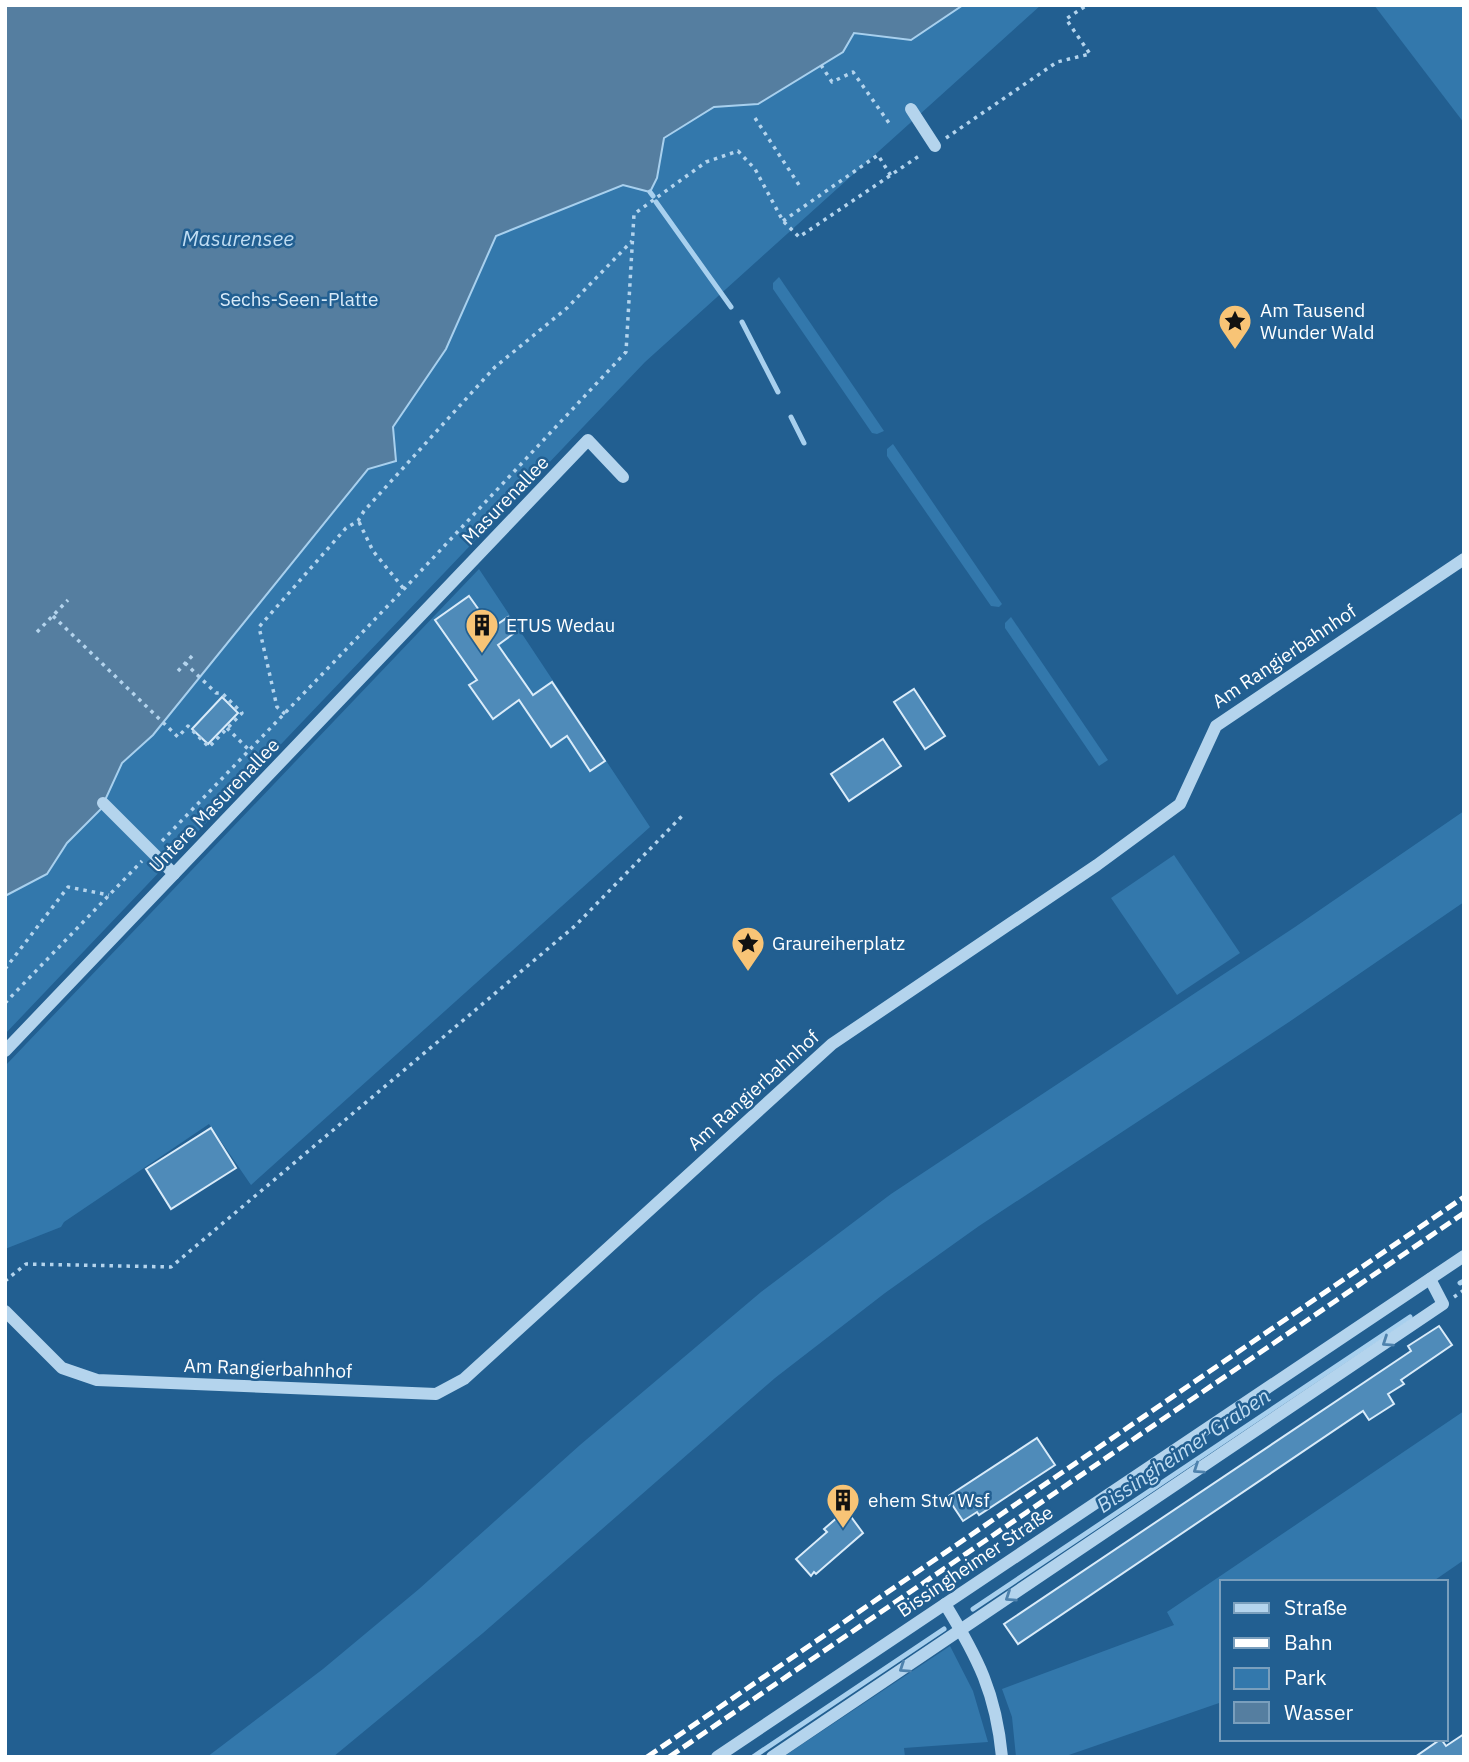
<svg xmlns="http://www.w3.org/2000/svg" width="1469" height="1762" font-family="'IBM Plex Sans',sans-serif">
  <rect width="100%" height="100%" fill="#225f91"/>
  <g fill="#3378ac">
    <path d="M5 5H1041L645 362 5 1034Z"/>
    <path d="M1374 5H1464V123Z"/>
    <path d="M779 277 884 431 877 434 872 433 773 289V283Z"/>
    <path d="M893 444 1002 604 999 607 991 606 887 456V449Z"/>
    <path d="M479 569 650 827 251 1185 209 1124 64 1222 61 1227 5 1249V1066Z"/>
    <path d="M1011 617 1108 760 1099 766 1005 628V623Z"/>
    <path d="M1464 811V902L1289 1022 979 1226 885 1293 775 1378 483 1633 333 1757H207L323 1669 419 1589 580 1445 761 1292 891 1194 1295 927Z"/>
    <path d="M1174 855 1240 953 1177 995 1111 898Z"/>
    <path d="M1464 1411V1560L1432 1582H1222V1702L1063 1757H1016L1012 1717 1002 1689 1174 1625 1167 1612Z"/>
    <path d="M950 1646 973 1691 988 1742 904 1748 905 1757H783Z"/>
  </g>
  <path fill="#557ea0" stroke="#a8d0ee" stroke-width="2" d="M5 5H963L911 40 854 33 843 52 758 104 714 107 664 138 657 178 650 192 623 185 496 236 446 349 393 427 396 461 368 469 153 735 122 763 101 809 67 843 47 874 5 896Z"/>
  <g fill="none" stroke-linecap="round" stroke-linejoin="round">
    <g stroke="#a8d0ee" stroke-width="5">
      <path d="M650 192 653 196"/>
      <path d="M656 202 731 307"/>
      <path d="M742 322 778 392"/>
      <path d="M791 417 804 443"/>
      <path d="M1460 1283 1464 1281"/>
      <path d="M973 1609 1410 1317"/>
      <path d="M753 1757 944 1629"/>
    </g>
  </g>
  <g fill="#4f8bb9" stroke="#d9ebf9" stroke-width="2">
    <path d="M469 596 492 628 508 617 517 631 498 645 533 695 552 682 605 761 590 771 567 736 551 747 519 700 493 719 469 685 477 680 435 620Z"/>
    <path d="M914 689 945 736 925 749 894 702Z"/>
    <path d="M222 697 238 713 208 744 192 729Z"/>
    <path d="M883 739 901 766 849 801 831 774Z"/>
    <path d="M211 1128 236 1168 171 1209 146 1169Z"/>
    <path d="M1439 1326 1452 1345 1401 1380 1404 1384 1388 1394 1394 1404 1369 1420 1363 1411 1018 1644 1004 1624 1411 1351 1408 1346Z"/>
    <path d="M1037 1438 1055 1465 979 1515 977 1512 963 1521 947 1497Z"/>
    <path d="M846 1510 863 1533 816 1574 814 1572 811 1576 796 1559 827 1532 824 1529Z"/>
    <path d="M1464 1734V1757H1415L1441 1739 1446 1746Z"/>
  </g>
  <g fill="none" stroke-linecap="round" stroke-linejoin="round">
    <g stroke="#b4d4ed" stroke-width="3.5" stroke-dasharray="3.5 5" stroke-linecap="butt">
      <path d="M821 65 832 82 853 72 889 123"/>
      <path d="M755 118 799 185"/>
      <path d="M946 138 1057 62 1090 54 1066 19 1087 5"/>
      <path d="M783 221 878 155 891 176"/>
      <path d="M359 522 373 551 404 589"/>
      <path d="M53 616 178 737 188 726 209 747 242 713 222 693H216L185 663"/>
      <path d="M37 632 68 600"/>
      <path d="M178 671 193 655"/>
      <path d="M285 714 277 707 259 627 346 528 358 521 364 511 495 367 567 308 632 241"/>
      <path d="M227 728 250 751"/>
      <path d="M162 841 404 589 626 352 634 214 706 162 738 151 755 169 783 221 799 237 922 154"/>
      <path d="M5 969 68 887 109 895"/>
      <path d="M5 1003 142 861"/>
      <path d="M5 1281 26 1264 171 1267 576 925 683 815"/>
      <path d="M1454 1297 1464 1290"/>
    </g>
    <g stroke="#b4d4ed" stroke-width="12">
      <path d="M911 109 935 146"/>
      <path d="M103 803 174 874"/>
      <path d="M5 1051 588 440 623 477"/>
      <path d="M5 1311 62 1368 97 1380 436 1394 464 1379 832 1044 1097 865 1180 804 1216 726 1464 559"/>
      <path d="M945 1604C978 1658 996 1693 1002 1757"/>
      <path d="M717 1757 1464 1256"/>
      <path d="M772 1757 1443 1304 1430 1279"/>
    </g>
    <g stroke="#fff" stroke-width="5" stroke-dasharray="12 5" stroke-linecap="butt">
      <path d="M647 1757 1464 1197"/>
      <path d="M669 1757 1464 1213"/>
    </g>
  </g>
  <defs><path id="oneway-chevron" d="M-2-3.5L2.5 0L-2 3.5" fill="none" stroke-width="1.6" stroke-linecap="round" stroke-linejoin="round" transform="scale(1.75)"/></defs>
  <g stroke="#4e82ad">
    <use href="#oneway-chevron" transform="translate(1387 1342) rotate(146)"/>
    <use href="#oneway-chevron" transform="translate(1198 1469) rotate(146)"/>
    <use href="#oneway-chevron" transform="translate(1010 1597) rotate(146)"/>
    <use href="#oneway-chevron" transform="translate(904 1668) rotate(146)"/>
  </g>
  <defs>
    <symbol id="sight-pin" viewBox="-11 -11 22 30"><path d="M0 17L-7.5 6A9.5 9.5 0 1 1 7.5 6Z" fill="#f8c476" stroke="#225f91"/><path d="M0-6L1.8-2.2L6-1.7L2.9 1.2L3.7 5.4L0 3.3L-3.7 5.4L-2.9 1.2L-6-1.7L-1.8-2.2Z" fill="#111"/></symbol>
    <symbol id="building-pin" viewBox="-11 -11 22 30"><path d="M0 17L-7.5 6A9.5 9.5 0 1 1 7.5 6Z" fill="#f8c476" stroke="#225f91"/><path d="M-4-6H4V6H1V3H-1V6H-4ZM-2.5-4.3h1.7v1.8h-1.7ZM.8-4.3h1.7v1.8H.8ZM-2.5-1h1.7V.8h-1.7ZM.8-1h1.7V.8H.8Z" fill="#111"/></symbol>
  </defs>
  <g fill-rule="evenodd">
    <use href="#sight-pin" x="1216" y="302" width="38" height="52"/>
    <use href="#building-pin" x="463" y="606" width="38" height="52"/>
    <use href="#sight-pin" x="729" y="924" width="38" height="52"/>
    <use href="#building-pin" x="824" y="1481" width="38" height="52"/>
  </g>
  <g text-anchor="middle" dominant-baseline="central" stroke-width="5" stroke-linejoin="round" paint-order="stroke">
    <g font-size="19" fill="#d9ebf9" stroke="#225f91">
      <text x="299" y="299">Sechs-Seen-Platte</text>
    </g>
    <g font-size="19" fill="#fff" stroke="#225f91" text-anchor="start">
      <text x="1260" y="310">Am Tausend<tspan x="1260" dy="22">Wunder Wald</tspan></text>
      <text x="506" y="625">ETUS Wedau</text>
      <text x="772" y="943">Graureiherplatz</text>
      <text x="868" y="1500">ehem Stw Wsf</text>
    </g>
    <g font-size="19" fill="#fff" stroke="#225f91">
      <text transform="translate(505 500) rotate(-46)">Masurenallee</text>
      <text transform="translate(1284 656) rotate(-34)">Am Rangierbahnhof</text>
      <text transform="translate(214 805) rotate(-46)">Untere Masurenallee</text>
      <text transform="translate(753 1090) rotate(-42)">Am Rangierbahnhof</text>
      <text transform="translate(268 1368) rotate(2)">Am Rangierbahnhof</text>
      <text transform="translate(975 1561) rotate(-34)">Bissingheimer Straße</text>
    </g>
    <g font-size="21" font-style="italic" fill="#c0ddf3" stroke="#225f91">
      <text x="238" y="238">Masurensee</text>
      <text transform="translate(1183 1450) rotate(-34)">Bissingheimer Graben</text>
    </g>
  </g>
  <rect width="1469" height="1762" fill="none" stroke="#ffffff" stroke-width="14"/>
  <rect x="1220" y="1580" width="228" height="161" fill="#225f91" stroke="#7a9fbd" stroke-width="2"/>
  <rect x="1234" y="1603" width="35" height="10" fill="#b4d4ed" stroke="#7a9fbd" stroke-width="2"/>
  <text x="1284" y="1615" font-size="21" fill="#ffffff">Straße</text>
  <rect x="1234" y="1638" width="35" height="10" fill="#ffffff" stroke="#7a9fbd" stroke-width="2"/>
  <text x="1284" y="1650" font-size="21" fill="#ffffff">Bahn</text>
  <rect x="1234" y="1668" width="35" height="21" fill="#3378ac" stroke="#7a9fbd" stroke-width="2"/>
  <text x="1284" y="1685" font-size="21" fill="#ffffff">Park</text>
  <rect x="1234" y="1702" width="35" height="21" fill="#557ea0" stroke="#7a9fbd" stroke-width="2"/>
  <text x="1284" y="1720" font-size="21" fill="#ffffff">Wasser</text>
</svg>
